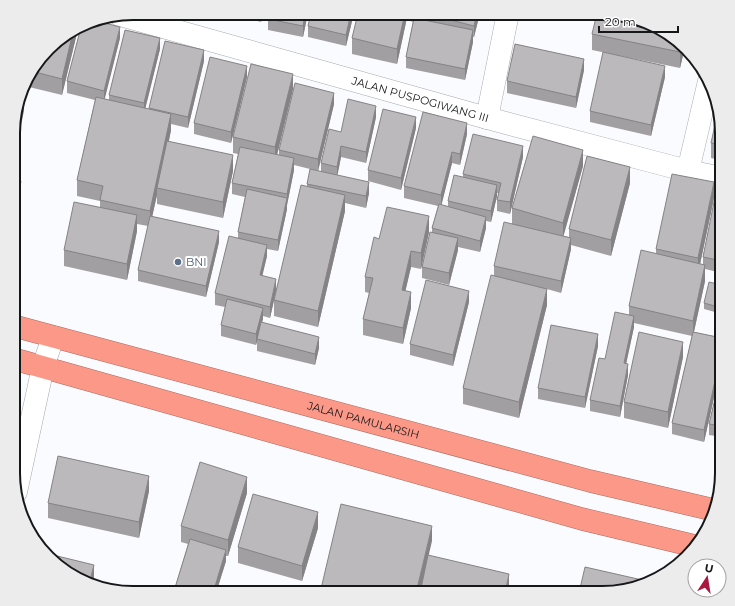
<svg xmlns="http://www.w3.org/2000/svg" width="735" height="606" font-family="Montserrat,sans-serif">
  <rect width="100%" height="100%" fill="#fafbfe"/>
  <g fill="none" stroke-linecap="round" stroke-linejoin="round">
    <defs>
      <g id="minor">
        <path id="s1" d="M120 15 487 118 688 171 722 178"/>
        <path d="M487 118 508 13"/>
        <path d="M688 171 709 81"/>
        <path d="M16 492 43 367 53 337"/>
      </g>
      <g id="highway">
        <path id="s2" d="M14 326 590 481 714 510"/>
        <path d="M14 359 582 519 695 546"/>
      </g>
    </defs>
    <use href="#minor" stroke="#a7aaae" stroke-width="23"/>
    <use href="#highway" stroke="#ab6b61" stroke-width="23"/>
    <use href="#minor" stroke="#fff" stroke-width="22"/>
    <use href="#highway" stroke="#fb9888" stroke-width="22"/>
  </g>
  <g fill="#a29fa3">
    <path d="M224 13H263L261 22Z"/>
    <path d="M308 13 303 37 268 30V19Z"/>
    <path d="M311 13H354L346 46 308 37V26Z"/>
    <path d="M408 13 397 64 352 54V38Z"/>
    <path d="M410 13H480L474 37H473V42L465 80 406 68V57L413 22 410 21Z"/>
    <path d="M648 22 685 47 680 68 592 50V34Z"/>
    <path d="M78 29 62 95 25 86 29 73 54 43Z"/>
    <path d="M120 38 104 99 109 100V95L160 49 145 108 149 109V108L204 61 188 128 171 124V130L169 141 233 171 223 218 157 204V195L152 216 219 242 206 297 138 281V270L148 226 137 224V231L127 280 64 266V250L100 207V201L77 196V180L95 100 67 93V81Z"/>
    <path d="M584 70 576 108 507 93V81Z"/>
    <path d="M247 77 231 143 194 134V123Z"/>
    <path d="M665 77 651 136 590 122V111Z"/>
    <path d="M293 89 277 155H279V150L334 104 318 171 294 165V170L287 205V209L278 251 267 249V256L262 275 276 290 307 186V184L321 172V163L341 132 376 117 366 163 341 157 337 175 369 193 366 208 345 203V211L318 327 274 316V301L270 318 263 316 262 323 319 348 315 365 257 351V341L256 345 221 336V325L225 307 215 305V293L238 238V232L245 197 232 194V183L238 154 233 153V137Z"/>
    <path d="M416 128 401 190 368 181V170Z"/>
    <path d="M722 133V161L711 158V143Z"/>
    <path d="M467 134 460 165 452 163 441 205 448 207V201L463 177V174L523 157 510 214 497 211V200L499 193H497V196L491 222 486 221V228L480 252 458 247V250L449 285 422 278V267L432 233V228L438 206 404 198V186Z"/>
    <path d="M583 166 563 236 569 237V229L630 183 611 256 571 245V249L561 293 547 289V305L519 418 463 404V388L494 276V266L512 224V208Z"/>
    <path d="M14 179 21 192 15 225H14Z"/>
    <path d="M722 188V273L705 269V281L694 332 722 338V362L704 442 672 434V423L692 336 634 323V327L626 363 628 375 620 417 590 411V400L605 359 629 315V306L656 254V249L714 198 700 264 703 265V257Z"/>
    <path d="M429 232 421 269 411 267 405 291 411 308 403 344 363 335V319L369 293 365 292V277L379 239Z"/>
    <path d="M722 285V314L704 309V303Z"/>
    <path d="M469 302 453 366 410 355V344Z"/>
    <path d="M598 346 585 408 538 399V388Z"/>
    <path d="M683 357 668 428 624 418V402Z"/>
    <path d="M722 370V437L709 435V424Z"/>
    <path d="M149 491 139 538 48 518V503Z"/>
    <path d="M247 493 228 556H226V561L216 593H174V591L188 544 181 542V526Z"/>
    <path d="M318 528 302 581 238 563V547Z"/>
  </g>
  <g fill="#848284">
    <path d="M261 13H263L261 22Z"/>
    <path d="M305 13H308L303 37V26Z"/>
    <path d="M351 13H354L346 46V35Z"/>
    <path d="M405 13H408L397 64V49Z"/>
    <path d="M477 13H480L474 37V26Z"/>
    <path d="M120 27V38L104 102V91Z"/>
    <path d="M78 29 62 95V79L73 32Z"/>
    <path d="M473 30V42L465 80V69Z"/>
    <path d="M160 38V49L144 114V103Z"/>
    <path d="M682 45 685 47 680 68V52Z"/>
    <path d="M204 50V61L188 128V117Z"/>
    <path d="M584 59V70L576 108V97Z"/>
    <path d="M247 66V77L231 143V132Z"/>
    <path d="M665 66V77L651 136V125Z"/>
    <path d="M293 74V89L275 163V147Z"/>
    <path d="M334 93V104L318 171V159Z"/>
    <path d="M24 95V111L14 158V142Z"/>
    <path d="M376 106V117L366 163V152Z"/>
    <path d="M171 114V130L159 188H157V195L150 227V211Z"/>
    <path d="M416 117V128L401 190V178Z"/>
    <path d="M467 123V134L460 165V154Z"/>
    <path d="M341 146V157L337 178V167Z"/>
    <path d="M523 146V157L510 214V202Z"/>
    <path d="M583 150V166L563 238V223Z"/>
    <path d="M452 152V163L441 207V195Z"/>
    <path d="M233 155V171L223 218V202Z"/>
    <path d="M294 158V170L287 205V209L278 251V240L287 199V194Z"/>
    <path d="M630 167V183L611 256V240Z"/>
    <path d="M21 181V192L15 225V214Z"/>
    <path d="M369 182V193L366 208V196Z"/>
    <path d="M714 182V198L698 274V258Z"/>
    <path d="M497 185V196L491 222V211Z"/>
    <path d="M345 195V211L318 327V311Z"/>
    <path d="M137 215V231L127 280V264Z"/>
    <path d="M429 216V232L421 269V253Z"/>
    <path d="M486 217V228L480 252V241Z"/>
    <path d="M219 231V242L206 297V286Z"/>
    <path d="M458 238V250L449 285V273Z"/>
    <path d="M571 238V249L561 293V281Z"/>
    <path d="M267 245V256L260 286V275Z"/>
    <path d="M411 251V267L402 306V290Z"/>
    <path d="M705 265V281L693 336V321Z"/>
    <path d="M276 279V290L270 318V307Z"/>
    <path d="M547 289V305L519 418V402Z"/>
    <path d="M469 291V302L453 366V355Z"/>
    <path d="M411 292V308L403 344V328Z"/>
    <path d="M263 308V319L256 345V334Z"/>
    <path d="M634 316V327L624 374V363Z"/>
    <path d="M598 334V346L585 408V397Z"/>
    <path d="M319 337V348L315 365V354Z"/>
    <path d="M683 342V357L668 428V412Z"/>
    <path d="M722 350V362L704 442V430Z"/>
    <path d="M628 364V375L620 417V406Z"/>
    <path d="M149 476V491L139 538V522Z"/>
    <path d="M247 477V493L228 556V540Z"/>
    <path d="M318 512V528L302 581V566Z"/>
    <path d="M432 526V541L420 593H416Z"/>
    <path d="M226 550V561L216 593H213Z"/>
    <path d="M94 565V581L93 585 89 584Z"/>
    <path d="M509 574V593H505Z"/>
  </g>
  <g fill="#bcb9bd" stroke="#848284">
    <path d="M269 13H305L303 26 268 19Z"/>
    <path d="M311 13H351L346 35 308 26Z"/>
    <path d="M358 13H405L397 49 352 38Z"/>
    <path d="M423 13H477L474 26Z"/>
    <path d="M597 13H609L648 22 682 45 680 52 592 34Z"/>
    <path d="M414 18 473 30 465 69 406 57Z"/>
    <path d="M93 20 120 27 104 91 67 81 81 27Z"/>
    <path d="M125 30 160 38 144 103 109 95Z"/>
    <path d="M73 32 62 79 31 71 54 43Z"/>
    <path d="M165 41 204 50 188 117 149 108Z"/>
    <path d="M515 44 584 59 576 97 507 81Z"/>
    <path d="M603 52 665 66 651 125 590 111Z"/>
    <path d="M210 57 247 66 231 132 194 123Z"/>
    <path d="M251 64 293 74 275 147 233 137Z"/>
    <path d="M295 83 334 93 318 159 279 150Z"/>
    <path d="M22 95H24L14 142V117Z"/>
    <path d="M96 97 171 114 150 211 100 200 103 186 77 180Z"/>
    <path d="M348 99 376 106 366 152 341 146 337 167 321 163 329 129 341 132Z"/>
    <path d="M383 109 416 117 401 178 368 170Z"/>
    <path d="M718 111 722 133V145L711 143Z"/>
    <path d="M423 112 467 123 460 154 452 152 441 195 404 186Z"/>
    <path d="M473 134 523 146 510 202 497 200 501 183 463 174Z"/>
    <path d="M533 136 583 150 563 223 512 208Z"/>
    <path d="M167 141 233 155 223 202 157 188Z"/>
    <path d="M240 147 294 158 287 194 232 183Z"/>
    <path d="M587 156 630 167 611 240 569 229Z"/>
    <path d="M310 169 369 182 366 196 307 184Z"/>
    <path d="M672 174 714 182 698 258 656 249Z"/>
    <path d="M454 175 497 185 491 211 448 201Z"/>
    <path d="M14 179 21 181 15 214 14 213Z"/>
    <path d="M301 185 345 195 318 311 274 300Z"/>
    <path d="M717 187 722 188V261L703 257Z"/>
    <path d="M247 189 287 198 278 240 238 232Z"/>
    <path d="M74 202 137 215 127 264 64 250Z"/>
    <path d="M439 204 486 217 480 241 432 228Z"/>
    <path d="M387 207 429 216 421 253 411 251 402 290 411 292 403 328 363 319 373 278 365 277 374 237 379 239Z"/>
    <path d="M150 216 219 231 206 286 138 270Z"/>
    <path d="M504 222 571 238 561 281 494 266Z"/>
    <path d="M430 232 458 238 449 273 422 267Z"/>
    <path d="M229 236 267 245 260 275 276 279 270 307 215 293Z"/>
    <path d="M641 250 705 265 693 321 629 306Z"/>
    <path d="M491 275 547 289 519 402 463 388Z"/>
    <path d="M426 280 469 291 453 355 410 344Z"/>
    <path d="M709 282 722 285V308L704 303Z"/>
    <path d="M227 299 263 308 256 334 221 325Z"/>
    <path d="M615 312 634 316 624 363 628 364 620 406 590 400 599 358 605 359Z"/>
    <path d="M261 322 319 337 315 354 257 339Z"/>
    <path d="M551 325 598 334 585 397 538 388Z"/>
    <path d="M639 332 683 342 668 412 624 402Z"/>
    <path d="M693 332 722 338V350L704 430 672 423Z"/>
    <path d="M722 370V426L709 424Z"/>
    <path d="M58 456 149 476 139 522 48 503Z"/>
    <path d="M200 462 247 477 228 540 181 526Z"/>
    <path d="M253 494 318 512 302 566 238 547Z"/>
    <path d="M341 504 432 526 416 593H320Z"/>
    <path d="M190 539 226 550 213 593H181L174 591Z"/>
    <path d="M45 553 94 565 89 584H87L48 558Z"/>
    <path d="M428 555 509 574 505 593H420Z"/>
    <path d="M585 567 651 582 648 584 602 593H579Z"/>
  </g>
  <circle fill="#5c6f8a" stroke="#fff" stroke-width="1.5" cx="178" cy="262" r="4"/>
  <g text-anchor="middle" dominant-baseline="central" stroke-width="4" stroke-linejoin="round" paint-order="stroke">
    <g font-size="11" fill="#161719" stroke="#fff">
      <text stroke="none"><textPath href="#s1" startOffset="312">JALAN PUSPOGIWANG III</textPath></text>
      <text stroke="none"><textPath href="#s2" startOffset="362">JALAN PAMULARSIH</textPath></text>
    </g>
    <g font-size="11" fill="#4e5e75" stroke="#fff" text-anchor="start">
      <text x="186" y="262">BNI</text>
    </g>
  </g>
  <path d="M0 0H735V606H0ZM133 20H602A113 113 0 0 1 715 133V473A113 113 0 0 1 602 586H133A113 113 0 0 1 20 473V133A113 113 0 0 1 133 20Z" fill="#ececed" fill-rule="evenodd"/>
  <path fill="none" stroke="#161719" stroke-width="2" d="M133 20H602A113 113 0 0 1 715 133V473A113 113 0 0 1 602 586H133A113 113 0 0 1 20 473V133A113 113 0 0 1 133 20Z"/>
  <g transform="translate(707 578) rotate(12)"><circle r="19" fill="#ffffff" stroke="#a2a2a3"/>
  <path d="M0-3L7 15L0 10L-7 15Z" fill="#ac173f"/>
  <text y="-6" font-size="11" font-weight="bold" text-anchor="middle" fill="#161719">U</text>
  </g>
  <path d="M599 26v6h79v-6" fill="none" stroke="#161719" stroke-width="2"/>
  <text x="605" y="26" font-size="12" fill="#161719" stroke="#ffffff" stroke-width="3" paint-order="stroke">20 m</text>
</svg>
